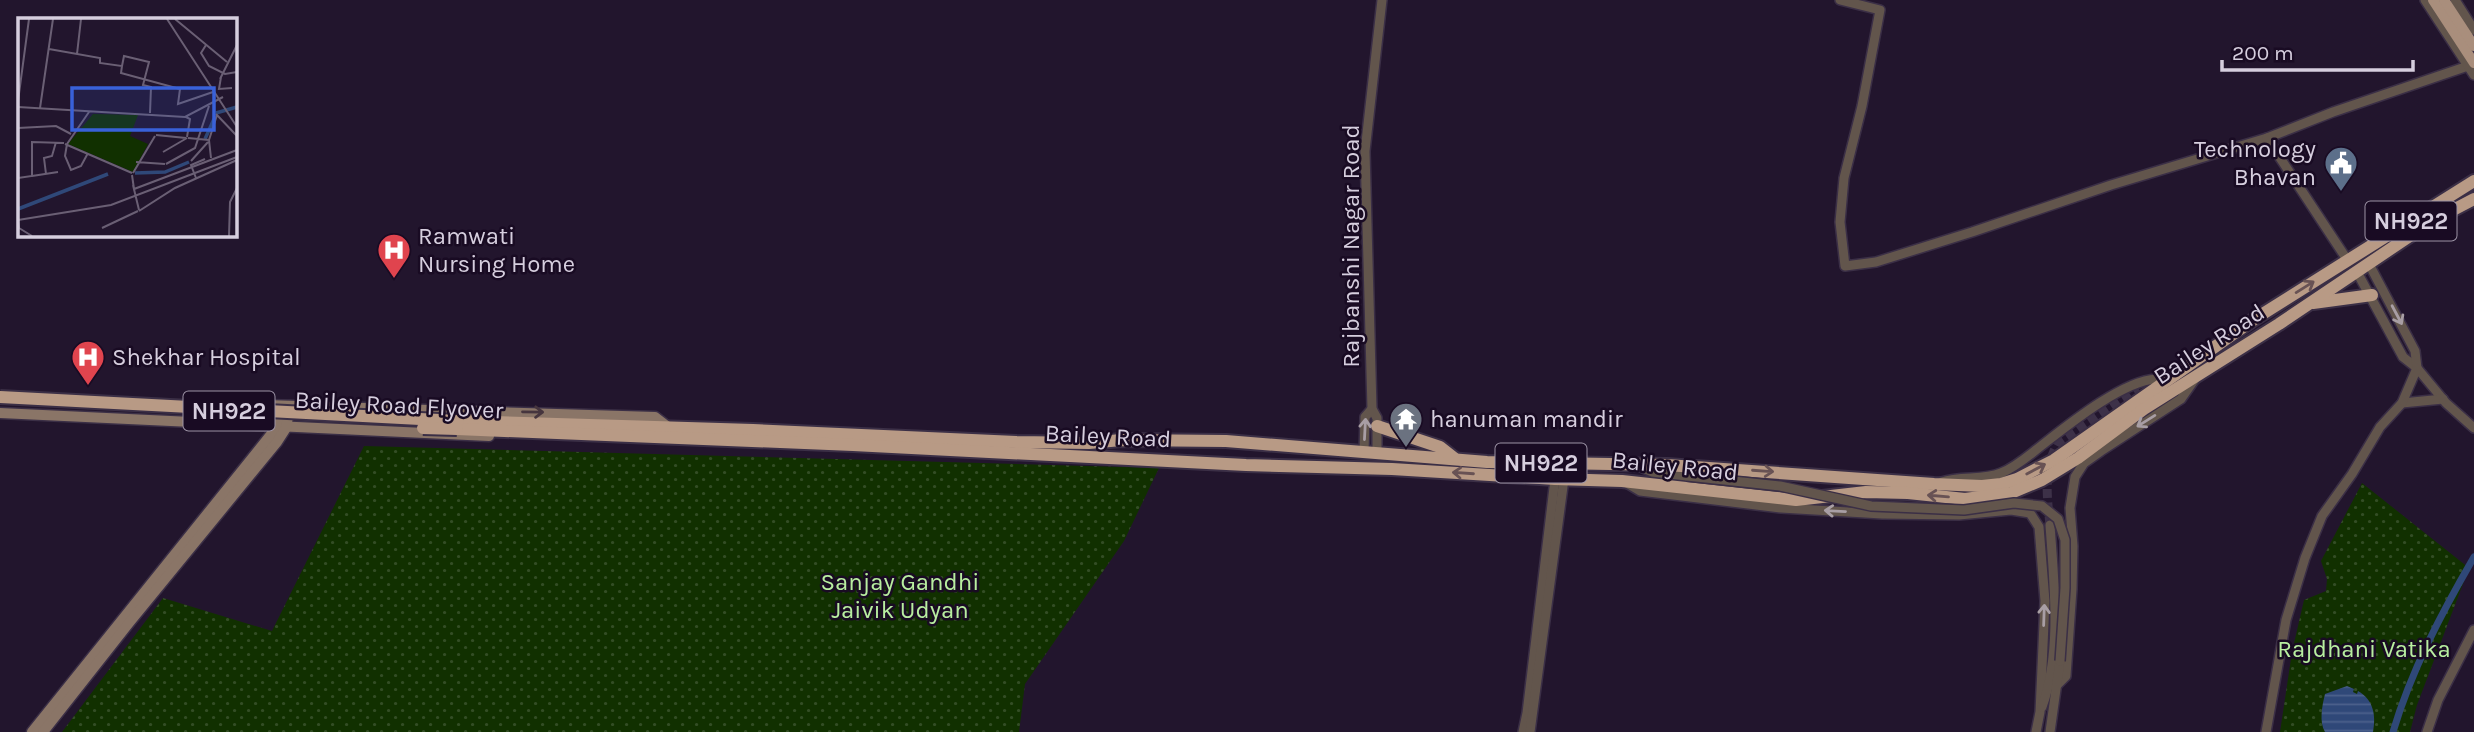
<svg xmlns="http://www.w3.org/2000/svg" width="2474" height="732" font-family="Karla,sans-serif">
  <defs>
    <pattern id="grass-dots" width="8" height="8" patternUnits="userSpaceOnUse" patternTransform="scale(1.75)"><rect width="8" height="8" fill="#113000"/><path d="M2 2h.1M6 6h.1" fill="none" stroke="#334d25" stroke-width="1.8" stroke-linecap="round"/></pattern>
    <pattern id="water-rules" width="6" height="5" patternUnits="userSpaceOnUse" patternTransform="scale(1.75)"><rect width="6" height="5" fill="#2f4878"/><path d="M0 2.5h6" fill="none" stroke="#4c618b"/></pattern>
  </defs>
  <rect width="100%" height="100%" fill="#22152d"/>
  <g fill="url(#grass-dots)">
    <path d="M364 446 1159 468 1124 541 1025 684 1019 732H62L163 598 272 631Z"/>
    <path d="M2362 483 2469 568 2417 705 2410 732H2280L2292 652 2304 600 2326 591 2327 579 2321 561Z"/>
  </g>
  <path fill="url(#water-rules)" d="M2347 686 2354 689 2353 692 2357 694 2358 691C2374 700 2376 716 2373 732H2325C2319 722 2322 706 2325 694Z"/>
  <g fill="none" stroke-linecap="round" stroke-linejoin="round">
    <path stroke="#2f4878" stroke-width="7" d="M2393 732C2411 671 2442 612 2474 557"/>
    <path stroke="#3d3148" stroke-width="9" stroke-dasharray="9 4.5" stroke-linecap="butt" d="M2050 525C2047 496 2043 469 2058 443L2138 388"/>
    <defs>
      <g id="tertiary">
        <path d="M1840 0 1880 10 1862 106 1844 178 1840 222 1845 266 1876 262 1972 232 2111 185 2267 138 2333 112 2468 66"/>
        <path d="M2425 0 2474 75"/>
        <path d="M2455 0 2474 30"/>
        <path d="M2267 138 2348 261"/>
        <path d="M2357 272 2403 357 2417 368 2446 403 2474 428"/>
        <path d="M2402 403 2443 399"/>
        <path d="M1364 452 1365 417 1372 409"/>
        <path d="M1377 454V418L1372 409 1365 151 1382 0"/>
        <path d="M1641 467 1652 472 1687 476"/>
        <path d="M1625 482 1640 491 1781 508 1882 514 1959 515 2011 510 2030 513 2039 527 2045 601 2040 712 2036 732"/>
        <path d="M1942 482C1961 475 1982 481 2001 473 2016 467 2028 456 2041 446 2068 425 2122 381 2156 379"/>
        <path d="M2057 685 2066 676 2072 589 2073 546 2070 508 2075 477 2084 463 2101 451 2181 399 2195 379"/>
        <path d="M2042 707C2062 652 2054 583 2050 525"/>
        <path d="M1523 732 1527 713 1555 479"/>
        <path d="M1530 732 1564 479"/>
        <path d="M2050 732 2060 661"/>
        <path d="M2266 732 2286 620 2305 558 2322 516 2352 474 2380 427 2402 403 2417 368 2415 351 2369 264"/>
        <path d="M2427 732 2438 700 2474 630"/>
      </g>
      <g id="secondary">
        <path d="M266 405 655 417 668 427"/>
        <path d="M0 413 489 436"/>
        <path d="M32 732 277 427 281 406"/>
        <path d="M43 732 129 623 277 442 286 428 290 406"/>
      </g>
      <g id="primary">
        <path d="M2433 0 2474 63"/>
        <path d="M2444 0 2474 46"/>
      </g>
      <g id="trunk">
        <path d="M2313 303 2372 295"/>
        <path d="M458 421 753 430 1016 442 1089 443 1121 440 1226 441 1487 462 1667 465 1934 484 1982 486 2001 484 2017 479 2054 460 2253 320 2474 181"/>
        <path d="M1377 426 1440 447 1454 458"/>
        <path d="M457 429 853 445 1246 465 1392 469 1555 479 1622 481 1796 500 1866 492 1908 493 1965 499 2011 493 2042 480 2078 458 2144 409 2279 324 2432 221 2474 199"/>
      </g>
    </defs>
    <use href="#tertiary" stroke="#3b2f46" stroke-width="12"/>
    <use href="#secondary" stroke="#3b2f46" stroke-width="13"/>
    <use href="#primary" stroke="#3b2f46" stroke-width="14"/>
    <use href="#trunk" stroke="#3b2f46" stroke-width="16"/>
    <use href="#tertiary" stroke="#62554c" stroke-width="9"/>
    <use href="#secondary" stroke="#8a7567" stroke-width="10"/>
    <use href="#primary" stroke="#a98e7c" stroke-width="10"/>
    <use href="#trunk" stroke="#b89a85" stroke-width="12"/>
    <defs>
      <path id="tertiary-bridge" d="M1687 476 1780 486 1871 506 1964 510 2014 503 2042 506 2058 519 2065 540V588L2060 661"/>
      <g id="trunk-bridge">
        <path d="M0 397 458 421"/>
        <path d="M423 428 457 429"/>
      </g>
    </defs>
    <use href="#tertiary-bridge" stroke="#3b2f46" stroke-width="12" stroke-linecap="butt"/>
    <use href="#trunk-bridge" stroke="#3b2f46" stroke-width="16" stroke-linecap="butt"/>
    <use href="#tertiary-bridge" stroke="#62554c" stroke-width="9"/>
    <use href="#trunk-bridge" stroke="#b89a85" stroke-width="12"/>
  </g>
  <defs><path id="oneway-shaft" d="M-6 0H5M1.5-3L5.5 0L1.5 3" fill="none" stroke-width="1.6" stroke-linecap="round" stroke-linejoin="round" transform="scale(1.75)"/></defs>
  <g stroke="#685254">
    <use href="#oneway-shaft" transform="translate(2305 287) rotate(-32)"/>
    <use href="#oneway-shaft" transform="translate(2036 469) rotate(-28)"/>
    <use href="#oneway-shaft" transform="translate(1763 471) rotate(4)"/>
    <use href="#oneway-shaft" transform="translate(1463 473) rotate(-176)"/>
    <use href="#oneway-shaft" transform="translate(1938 496) rotate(-175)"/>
  </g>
  <g stroke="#a89ea4">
    <use href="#oneway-shaft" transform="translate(2397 315) rotate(62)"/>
    <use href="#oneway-shaft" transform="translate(2146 421) rotate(148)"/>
    <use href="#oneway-shaft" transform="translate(1365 429) rotate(-87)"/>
    <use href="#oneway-shaft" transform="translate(1835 511) rotate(-177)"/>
    <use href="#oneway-shaft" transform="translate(2044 615) rotate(-88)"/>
  </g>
  <use stroke="#46353e" href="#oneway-shaft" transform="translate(533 412) rotate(1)"/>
  <defs>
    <symbol id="civic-pin" viewBox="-11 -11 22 30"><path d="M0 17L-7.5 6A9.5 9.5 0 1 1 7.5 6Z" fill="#5c6f8a" stroke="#190b23"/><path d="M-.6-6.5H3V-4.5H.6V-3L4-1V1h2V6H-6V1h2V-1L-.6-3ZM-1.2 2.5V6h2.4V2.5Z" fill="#fff"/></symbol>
    <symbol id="hospital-pin" viewBox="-11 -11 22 30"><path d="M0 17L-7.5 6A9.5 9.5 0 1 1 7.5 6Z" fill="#e0444e" stroke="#190b23"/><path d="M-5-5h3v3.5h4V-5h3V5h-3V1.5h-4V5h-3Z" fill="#fff"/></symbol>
    <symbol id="temple-pin" viewBox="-11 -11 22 30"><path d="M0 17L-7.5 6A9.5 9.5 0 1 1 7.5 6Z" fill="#6b7280" stroke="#190b23"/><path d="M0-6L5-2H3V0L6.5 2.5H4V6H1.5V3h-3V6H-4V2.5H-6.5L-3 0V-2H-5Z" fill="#fff"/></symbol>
  </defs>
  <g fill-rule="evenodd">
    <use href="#civic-pin" x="2322" y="144" width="38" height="52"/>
    <use href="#hospital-pin" x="375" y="231" width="38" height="52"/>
    <use href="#hospital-pin" x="69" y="338" width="38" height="52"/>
    <use href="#temple-pin" x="1387" y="400" width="38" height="52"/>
  </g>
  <g text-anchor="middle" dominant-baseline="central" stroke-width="5" stroke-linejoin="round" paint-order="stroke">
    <g fill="#190b23" stroke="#9d94a6" stroke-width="2">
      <rect x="2365.5" y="201.5" width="91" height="39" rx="5"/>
      <rect x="183.5" y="391.5" width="91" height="39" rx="5"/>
      <rect x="1495.5" y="443.5" width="91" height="39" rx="5"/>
    </g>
    <g font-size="23" font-weight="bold" fill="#d6cede">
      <text x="2411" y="221">NH922</text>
      <text x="229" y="411">NH922</text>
      <text x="1541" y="463">NH922</text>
    </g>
    <g font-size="24" fill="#d6cede" stroke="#190b23" text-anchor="start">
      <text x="2316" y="149" text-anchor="end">Technology<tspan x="2316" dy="28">Bhavan</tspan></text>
      <text x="418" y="236">Ramwati<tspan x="418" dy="28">Nursing Home</tspan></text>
      <text x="112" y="357">Shekhar Hospital</text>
      <text x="1430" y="419">hanuman mandir</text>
    </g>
    <g font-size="24" fill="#d6cede" stroke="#190b23">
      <text transform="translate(1351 246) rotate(-90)">Rajbanshi Nagar Road</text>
      <text transform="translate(2209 344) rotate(-33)">Bailey Road</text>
      <text transform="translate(399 405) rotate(3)">Bailey Road Flyover</text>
      <text transform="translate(1108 436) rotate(3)">Bailey Road</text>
      <text transform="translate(1675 466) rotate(6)">Bailey Road</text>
    </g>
    <g font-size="24" fill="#b8eea0" stroke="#190b23">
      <text x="900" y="582">Sanjay Gandhi<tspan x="900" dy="28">Jaivik Udyan</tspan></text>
      <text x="2364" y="649">Rajdhani Vatika</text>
    </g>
  </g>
  <g transform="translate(18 18)">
    <rect width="219" height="219" fill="#22152d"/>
    <path d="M75 96 120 97 112 118 130 126 115 154 50 126Z" fill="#113000"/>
    <path fill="none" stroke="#2f4878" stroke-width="3.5" d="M198 95 219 89M187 121 196 101M117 155 147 154 171 144M0 191 90 156"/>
    <path fill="none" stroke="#6a5f74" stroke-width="2" d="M149 1 219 109M157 1 209 44M188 27 183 35 191 48 207 56 219 54M31 31 82 40V45L104 48 103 55 162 71 160 86 195 74M59 36 63 1M104 48 106 38 131 44 125 67 133 69 132 95M203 59 201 71 214 70M202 61 219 27M0 83 11 1M0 89 167 99 205 79M22 90 35 1M198 96 219 118M168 99 172 101 169 119M0 110 38 108 53 116M138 117 168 120M170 120 191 122M47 126 114 155M49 126 47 138 53 152 63 148 70 135M49 126 71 94M145 134 169 120M193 140 191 122 199 97M173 143 190 124M118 144 147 146M148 146 177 130 191 88M115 155 137 118M28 156 26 140 34 138 38 124M114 157 116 171 219 132M14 158 40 154M0 160 14 158V124L46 125M178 160 173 147 187 141M115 167 121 192M121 193 157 170 219 142M0 202 93 187 219 139M0 204 1 210 14 218M84 210 120 193M211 218 212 184 219 170"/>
    <path fill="#3961d9" fill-opacity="0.15" stroke="#3961d9" stroke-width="3.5" d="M54 70H196V112H54Z"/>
    <rect width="219" height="219" fill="none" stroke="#d6cede" stroke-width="3.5"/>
  </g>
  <path d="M2222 60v10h191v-10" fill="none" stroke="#d6cede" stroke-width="3.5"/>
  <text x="2232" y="60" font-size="21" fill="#d6cede" stroke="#190b23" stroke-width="5" paint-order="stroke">200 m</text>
</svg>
